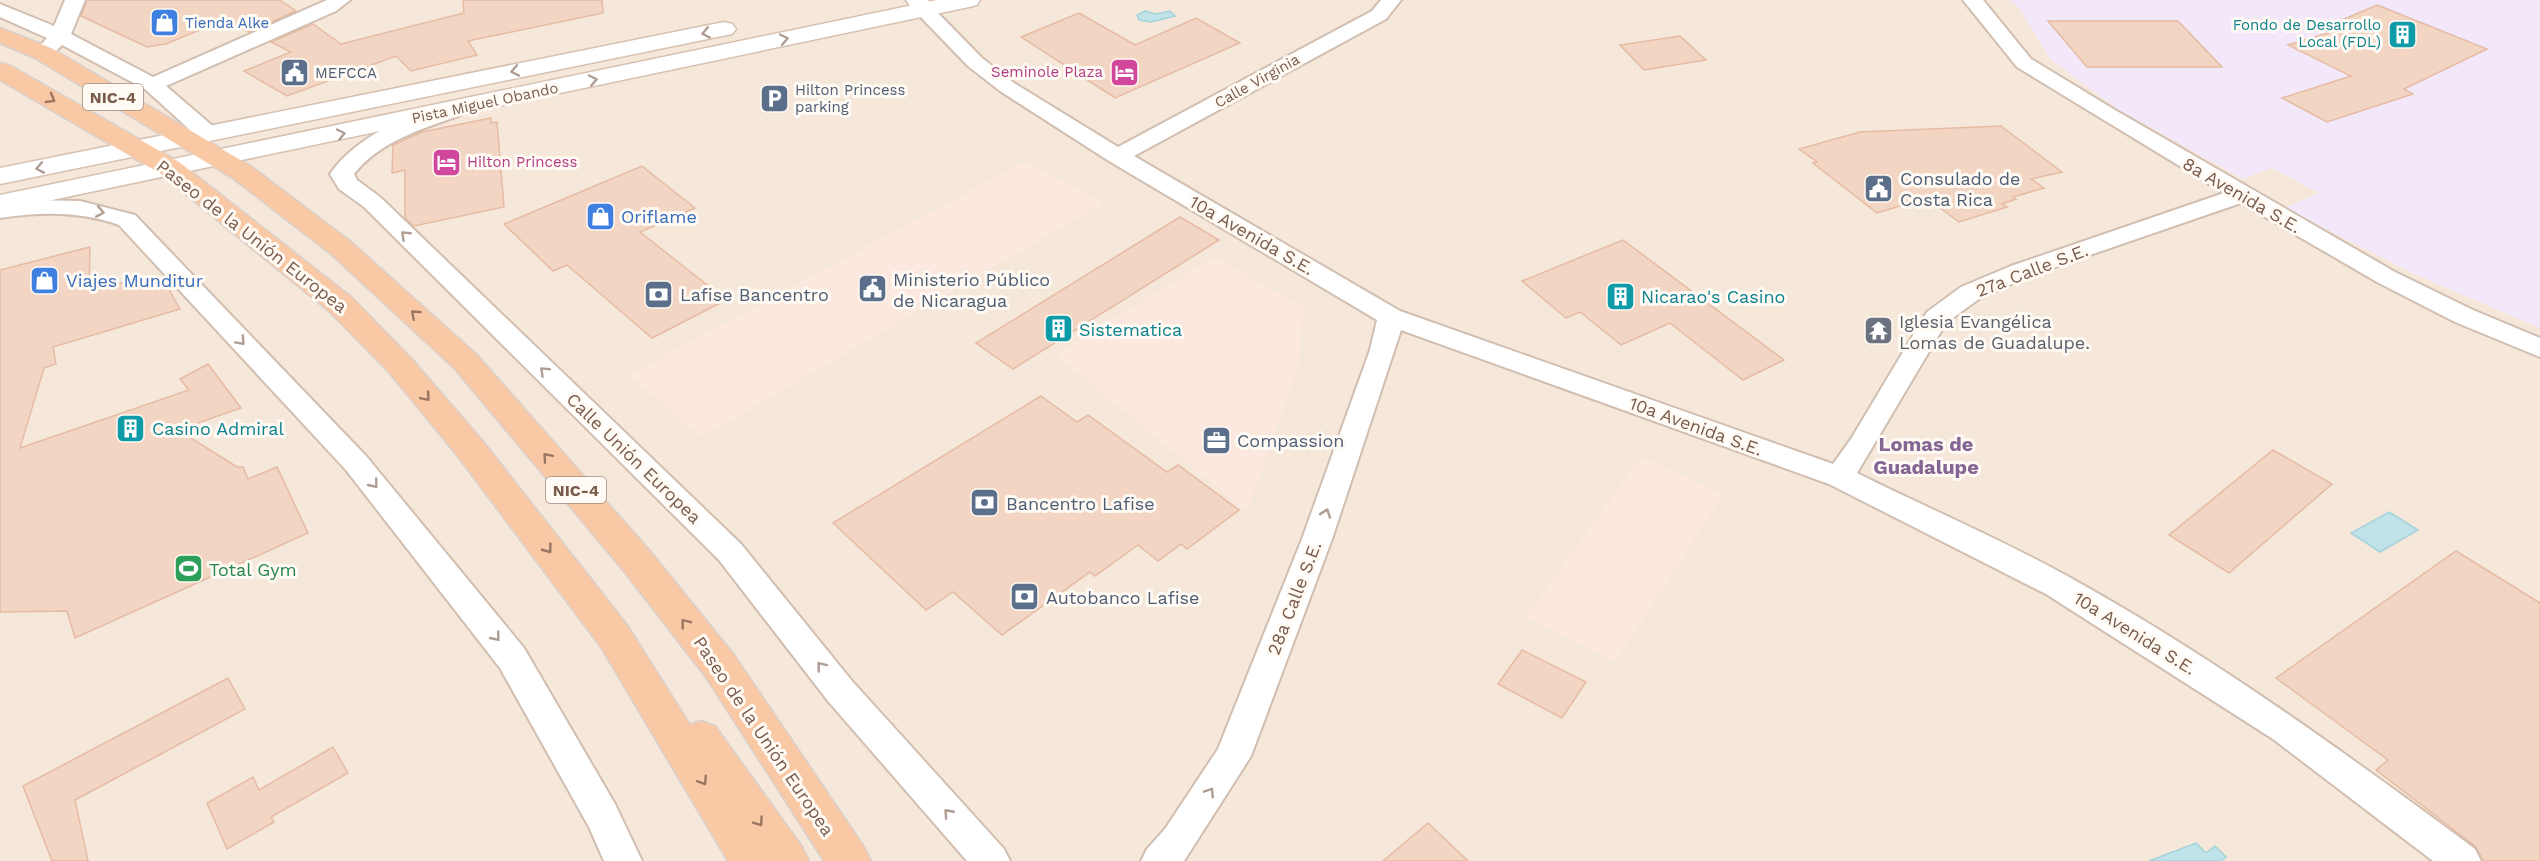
<svg xmlns="http://www.w3.org/2000/svg" width="2540" height="861" font-family="'Work Sans',sans-serif">
  <rect width="100%" height="100%" fill="#fdf6ec"/>
  <rect fill="#f5e8da" x="0" y="0" width="2540" height="861"/>
  <g fill="#fde8e0">
    <path d="M1026 161 1103 203 702 437 629 375Z"/>
    <path d="M1214 257 1304 308 1298 368 1247 512 1056 355Z"/>
    <path d="M1641 457 1724 494 1615 661 1526 617Z"/>
  </g>
  <path fill="#f3e8fa" d="M2010 0H2540V328L2410 272 2285 208 2319 193 2272 168 2243 179 2117 109 2050 59 2021 10Z"/>
  <g fill="#bfe3e8" stroke="#a5d3da" stroke-width="1.5">
    <path d="M1145 11 1156 14 1170 11 1175 16 1151 22 1139 20 1137 15Z"/>
    <path d="M2389 512 2418 530 2380 552 2351 533Z"/>
    <path d="M2196 843 2206 853 2215 846 2226 857 2221 861H2149Z"/>
  </g>
  <g fill="#f3d5c3" stroke="#e6bba3" stroke-width="1.5">
    <path d="M87 0H280L296 11 249 32 224 20 166 44 147 47 81 16Z"/>
    <path d="M463 0H602L603 13 468 41 477 55 411 71 396 56 287 96 244 71 291 52 271 42 313 24 341 44 464 13Z"/>
    <path d="M2377 5 2487 49 2404 89 2413 94 2327 122 2282 98 2351 76 2288 45 2354 25 2342 20Z"/>
    <path d="M1079 13 1135 45 1196 18 1240 43 1115 98 1021 37Z"/>
    <path d="M2048 21H2178L2222 67H2087Z"/>
    <path d="M1680 36 1706 60 1644 70 1620 45Z"/>
    <path d="M491 118V123L497 122 504 207 414 226 405 218V170L392 173 393 145 422 132Z"/>
    <path d="M2001 126 2062 172 2031 179 2044 188 2013 197 2016 199 2002 204 2007 207 1959 222 1927 198 1877 213 1813 163 1817 162 1799 149 1860 132Z"/>
    <path d="M642 166 695 208 640 232 726 300 652 338 567 265 553 271 504 224Z"/>
    <path d="M1180 217 1219 240 1013 369 976 343Z"/>
    <path d="M1623 240 1784 360 1743 380 1670 323 1621 345 1580 312 1566 318 1522 281Z"/>
    <path d="M90 247 89 292 136 279 138 286H167L180 309 53 347 56 364 44 368 20 448 189 390 180 379 208 364 241 408 178 430 237 467H243L248 479 277 467 308 533 75 638 67 611 0 612V270Z"/>
    <path d="M1041 396 1077 422 1088 415 1167 472 1178 465 1239 510 1187 549 1181 544 1158 561 1138 545 1095 576 1090 572 1002 635 953 592 926 610 833 523Z"/>
    <path d="M2273 450 2332 484 2229 573 2169 535Z"/>
    <path d="M2456 551 2540 603V861H2483L2476 847 2376 770 2388 760 2276 678Z"/>
    <path d="M1522 650 1586 682 1562 718 1498 684Z"/>
    <path d="M228 678 245 709 75 800 88 861H52L23 786Z"/>
    <path d="M333 747 348 773 271 817 274 822 227 849 207 803 253 777 259 790Z"/>
    <path d="M1428 823 1468 861H1383Z"/>
  </g>
  <g fill="none" stroke-linecap="round" stroke-linejoin="round">
    <defs>
      <g id="minor">
        <path d="M65 0H85L71 34 153 77 327 0H350L336 11 166 86 216 129 219 134 216 139H200L145 89 62 45 54 53H40L37 49 47 38 0 17V4L54 26Z"/>
        <path d="M1381 0H1401L1386 19 1134 156 1400 311 1833 464 1851 439 1927 312 1961 287 2011 266 2224 193 2017 67 1963 0H1983L2031 59 2115 110 2395 272 2473 310 2540 338V357L2455 322 2377 282 2241 203 2029 276 1979 299 1946 323 1857 473C1927 508 2001 539 2069 577 2212 656 2344 752 2475 849L2481 861H2433L2273 739 2046 594 1829 484 1401 330 1332 539 1251 756 1184 861H1141L1147 849 1165 829 1218 749 1302 539 1370 350 1377 320 1109 161 1000 91 968 66 914 10 924 4 931 6 982 58 1014 83 1118 147 1372 11Z"/>
        <path d="M453 103 461 105 464 110 461 115C422 129 380 141 354 174L357 180 380 197 741 544 852 681 1004 849 1010 861H967L828 701 719 560 364 207 339 189 330 174C357 135 408 115 453 103Z"/>
        <path d="M31 200 80 201 135 215 366 456 524 648 615 804 642 861H604L589 827 500 668 346 470 119 225C80 211 40 212 0 218V204Z"/>
      </g>
      <path id="tertiary" d="M906 0H928L935 10 932 15H916Z"/>
      <g id="secondary">
        <path d="M937 0H980L977 5 969 7 0 211V195Z"/>
        <path d="M724 22 732 24 736 29 732 34 0 184V168Z"/>
      </g>
      <g id="trunk">
        <path d="M0 28 51 48 252 167 351 242 477 355 649 550 734 655 864 847 871 861H824L706 677 623 570 455 369 331 254 234 179 35 58 0 43Z"/>
        <path d="M0 63 9 65 179 162 351 297 410 357 481 439 627 625 690 725 701 721 715 726 802 847 809 861H728L601 647 457 455 388 371 329 311 161 174 0 80Z"/>
      </g>
    </defs>
    <use href="#minor" stroke="#d1beb0" stroke-width="4"/>
    <use href="#tertiary" stroke="#d1beb0" stroke-width="3"/>
    <use href="#secondary" stroke="#d6c0b0" stroke-width="3"/>
    <use href="#trunk" stroke="#dad1cd" stroke-width="3"/>
    <use href="#minor" fill="#fff" fill-rule="evenodd"/>
    <use href="#tertiary" fill="#fff" fill-rule="evenodd"/>
    <use href="#secondary" fill="#fff" fill-rule="evenodd"/>
    <use href="#trunk" fill="#f9c8a4" fill-rule="evenodd"/>
  </g>
  <defs><path id="oneway-chevron" d="M-2-3.5L2.5 0L-2 3.5" fill="none" stroke-width="1.6" stroke-linecap="round" stroke-linejoin="round" transform="scale(1.5)"/></defs>
  <g stroke="#af9d94">
    <use href="#oneway-chevron" transform="translate(706 33) rotate(169)"/>
    <use href="#oneway-chevron" transform="translate(784 39) rotate(-12)"/>
    <use href="#oneway-chevron" transform="translate(515 71) rotate(169)"/>
    <use href="#oneway-chevron" transform="translate(593 80) rotate(-12)"/>
    <use href="#oneway-chevron" transform="translate(341 134) rotate(-12)"/>
    <use href="#oneway-chevron" transform="translate(40 168) rotate(169)"/>
    <use href="#oneway-chevron" transform="translate(100 212) rotate(11)"/>
    <use href="#oneway-chevron" transform="translate(405 235) rotate(-136)"/>
    <use href="#oneway-chevron" transform="translate(241 341) rotate(47)"/>
    <use href="#oneway-chevron" transform="translate(544 371) rotate(-136)"/>
    <use href="#oneway-chevron" transform="translate(374 484) rotate(51)"/>
    <use href="#oneway-chevron" transform="translate(1326 513) rotate(-71)"/>
    <use href="#oneway-chevron" transform="translate(496 637) rotate(51)"/>
    <use href="#oneway-chevron" transform="translate(821 666) rotate(-128)"/>
    <use href="#oneway-chevron" transform="translate(1210 792) rotate(-57)"/>
    <use href="#oneway-chevron" transform="translate(948 813) rotate(-132)"/>
  </g>
  <g stroke="#9a7763">
    <use href="#oneway-chevron" transform="translate(51 99) rotate(30)"/>
    <use href="#oneway-chevron" transform="translate(415 314) rotate(-138)"/>
    <use href="#oneway-chevron" transform="translate(426 397) rotate(50)"/>
    <use href="#oneway-chevron" transform="translate(547 457) rotate(-131)"/>
    <use href="#oneway-chevron" transform="translate(548 549) rotate(53)"/>
    <use href="#oneway-chevron" transform="translate(685 623) rotate(-128)"/>
    <use href="#oneway-chevron" transform="translate(703 781) rotate(58)"/>
    <use href="#oneway-chevron" transform="translate(759 822) rotate(55)"/>
  </g>
  <defs>
    <symbol id="shop-square" viewBox="-11 -11 22 22"><rect x="-9" y="-9" width="18" height="18" rx="4" fill="#3f7fe0" stroke="#fffaf3"/><path d="M-5-2.5h2.3a2.7 3.5 0 0 1 5.4 0H5L5.5 6h-11ZM-1.5-2.5h3a1.5 2.3 0 0 0-3 0Z" fill="#fff"/></symbol>
    <symbol id="building-square" viewBox="-11 -11 22 22"><rect x="-9" y="-9" width="18" height="18" rx="4" fill="#0f9aa8" stroke="#fffaf3"/><path d="M-4-6H4V6H1V3H-1V6H-4ZM-2.5-4.3h1.7v1.8h-1.7ZM.8-4.3h1.7v1.8H.8ZM-2.5-1h1.7V.8h-1.7ZM.8-1h1.7V.8H.8Z" fill="#fff"/></symbol>
    <symbol id="hotel-square" viewBox="-11 -11 22 22"><rect x="-9" y="-9" width="18" height="18" rx="4" fill="#d1479c" stroke="#fffaf3"/><path d="M-6-4.5h1.5V1H6V5H4.5V3h-9V5H-6ZM-4 0a1.8 1.8 0 1 1 3.6 0ZM.5 0V-2.5h3Q6-2.5 6 0Z" fill="#fff"/></symbol>
    <symbol id="civic-square" viewBox="-11 -11 22 22"><rect x="-9" y="-9" width="18" height="18" rx="4" fill="#5c6f8a" stroke="#fffaf3"/><path d="M-.6-6.5H3V-4.5H.6V-3L4-1V1h2V6H-6V1h2V-1L-.6-3ZM-1.2 2.5V6h2.4V2.5Z" fill="#fff"/></symbol>
    <symbol id="parking-square" viewBox="-11 -11 22 22"><rect x="-9" y="-9" width="18" height="18" rx="4" fill="#5c6f8a" stroke="#fffaf3"/><path d="M-3.5-5.5H1a3.5 3.5 0 0 1 0 7H-1V5.5H-3.5ZM-1-3.4V-.6H.8a1.4 1.4 0 0 0 0-2.8Z" fill="#fff"/></symbol>
    <symbol id="bank-square" viewBox="-11 -11 22 22"><rect x="-9" y="-9" width="18" height="18" rx="4" fill="#5c6f8a" stroke="#fffaf3"/><path d="M-6-4H6V4H-6ZM0-2.3a2.3 2.3 0 1 0 0 4.6a2.3 2.3 0 1 0 0-4.6Z" fill="#fff"/></symbol>
    <symbol id="temple-square" viewBox="-11 -11 22 22"><rect x="-9" y="-9" width="18" height="18" rx="4" fill="#6b7280" stroke="#fffaf3"/><path d="M0-6L5-2H3V0L6.5 2.5H4V6H1.5V3h-3V6H-4V2.5H-6.5L-3 0V-2H-5Z" fill="#fff"/></symbol>
    <symbol id="office-square" viewBox="-11 -11 22 22"><rect x="-9" y="-9" width="18" height="18" rx="4" fill="#5c6f8a" stroke="#fffaf3"/><path d="M-6-3h4V-5.5h4V-3h4V5H-6ZM-1-4.5V-3h2v-1.5ZM-6 0V1H6V0Z" fill="#fff"/></symbol>
    <symbol id="stadium-square" viewBox="-11 -11 22 22"><rect x="-9" y="-9" width="18" height="18" rx="4" fill="#2e9e5b" stroke="#fffaf3"/><path d="M0-5a6.5 5 0 1 0 0 10a6.5 5 0 1 0 0-10ZM-3.5-1.8h7v3.6h-7Z" fill="#fff"/></symbol>
  </defs>
  <g fill-rule="evenodd">
    <use href="#shop-square" x="148" y="6" width="33" height="33"/>
    <use href="#building-square" x="2386" y="18" width="33" height="33"/>
    <use href="#hotel-square" x="1108" y="56" width="33" height="33"/>
    <use href="#civic-square" x="278" y="56" width="33" height="33"/>
    <use href="#parking-square" x="758" y="82" width="33" height="33"/>
    <use href="#hotel-square" x="430" y="146" width="33" height="33"/>
    <use href="#civic-square" x="1862" y="172" width="33" height="33"/>
    <use href="#shop-square" x="584" y="200" width="33" height="33"/>
    <use href="#shop-square" x="28" y="264" width="33" height="33"/>
    <use href="#civic-square" x="856" y="272" width="33" height="33"/>
    <use href="#bank-square" x="642" y="278" width="33" height="33"/>
    <use href="#building-square" x="1604" y="280" width="33" height="33"/>
    <use href="#building-square" x="1042" y="312" width="33" height="33"/>
    <use href="#temple-square" x="1862" y="314" width="33" height="33"/>
    <use href="#building-square" x="114" y="412" width="33" height="33"/>
    <use href="#office-square" x="1200" y="424" width="33" height="33"/>
    <use href="#bank-square" x="968" y="486" width="33" height="33"/>
    <use href="#stadium-square" x="172" y="552" width="33" height="33"/>
    <use href="#bank-square" x="1008" y="580" width="33" height="33"/>
  </g>
  <g text-anchor="middle" dominant-baseline="central" stroke-width="6" stroke-linejoin="round" paint-order="stroke">
    <g font-size="15" fill="#366cbe" stroke="#fffaf3" text-anchor="start">
      <text x="185" y="23">Tienda Alke</text>
    </g>
    <g font-size="15" fill="#0d838f" stroke="#fffaf3" text-anchor="end">
      <text x="2381" y="25">Fondo de Desarrollo<tspan x="2381" dy="17">Local (FDL)</tspan></text>
    </g>
    <g font-size="15" fill="#b23c85" stroke="#fffaf3" text-anchor="end">
      <text x="1103" y="72">Seminole Plaza</text>
      <text x="467" y="162" text-anchor="start">Hilton Princess</text>
    </g>
    <g font-size="15" fill="#4e5e75" stroke="#fffaf3" text-anchor="start">
      <text x="315" y="73">MEFCCA</text>
      <text x="795" y="90">Hilton Princess<tspan x="795" dy="17">parking</tspan></text>
    </g>
    <g font-size="15" fill="#7a5c4d" stroke="#fffaf3">
      <text transform="translate(1257 81) rotate(-29)">Calle Virginia</text>
      <text transform="translate(485 103) rotate(-12)">Pista Miguel Obando</text>
    </g>
    <g fill="#fffaf3" stroke="#a28b7f" stroke-width="1.5">
      <rect x="83" y="84" width="60" height="26" rx="4.5"/>
      <rect x="546" y="477" width="60" height="26" rx="4.5"/>
    </g>
    <g font-size="16" font-weight="bold" fill="#7a5c4d">
      <text x="113" y="97">NIC-4</text>
      <text x="576" y="490">NIC-4</text>
    </g>
    <g font-size="18" fill="#4e5e75" stroke="#fffaf3" text-anchor="start">
      <text x="1900" y="178">Consulado de<tspan x="1900" dy="21">Costa Rica</tspan></text>
      <text x="893" y="279">Ministerio Público<tspan x="893" dy="21">de Nicaragua</tspan></text>
      <text x="680" y="294">Lafise Bancentro</text>
      <text x="1237" y="440">Compassion</text>
      <text x="1006" y="503">Bancentro Lafise</text>
      <text x="1046" y="597">Autobanco Lafise</text>
    </g>
    <g font-size="18" fill="#7a5c4d" stroke="#fffaf3">
      <text transform="translate(2242 195) rotate(30)">8a Avenida S.E.</text>
      <text transform="translate(1252 235) rotate(30)">10a Avenida S.E.</text>
      <text transform="translate(252 236) rotate(38)">Paseo de la Unión Europea</text>
      <text transform="translate(2032 270) rotate(-21)">27a Calle S.E.</text>
      <text transform="translate(1696 426) rotate(20)">10a Avenida S.E.</text>
      <text transform="translate(634 458) rotate(44)">Calle Unión Europea</text>
      <text transform="translate(1294 598) rotate(-69)">28a Calle S.E.</text>
      <text transform="translate(2135 633) rotate(32)">10a Avenida S.E.</text>
      <text transform="translate(764 736) rotate(56)">Paseo de la Unión Europea</text>
    </g>
    <g font-size="18" fill="#366cbe" stroke="#fffaf3" text-anchor="start">
      <text x="621" y="216">Oriflame</text>
      <text x="66" y="280">Viajes Munditur</text>
    </g>
    <g font-size="18" fill="#0d838f" stroke="#fffaf3" text-anchor="start">
      <text x="1641" y="296">Nicarao's Casino</text>
      <text x="1079" y="329">Sistematica</text>
      <text x="152" y="428">Casino Admiral</text>
    </g>
    <g font-size="18" fill="#5b616d" stroke="#fffaf3" text-anchor="start">
      <text x="1899" y="321">Iglesia Evangélica<tspan x="1899" dy="21">Lomas de Guadalupe.</tspan></text>
    </g>
    <g font-size="18" fill="#27864d" stroke="#fffaf3" text-anchor="start">
      <text x="209" y="569">Total Gym</text>
    </g>
    <g font-size="20" font-weight="bold" fill="#846695" stroke="#fffaf3">
      <text x="1926" y="444">Lomas de<tspan x="1926" dy="23">Guadalupe</tspan></text>
    </g>
  </g>
</svg>
